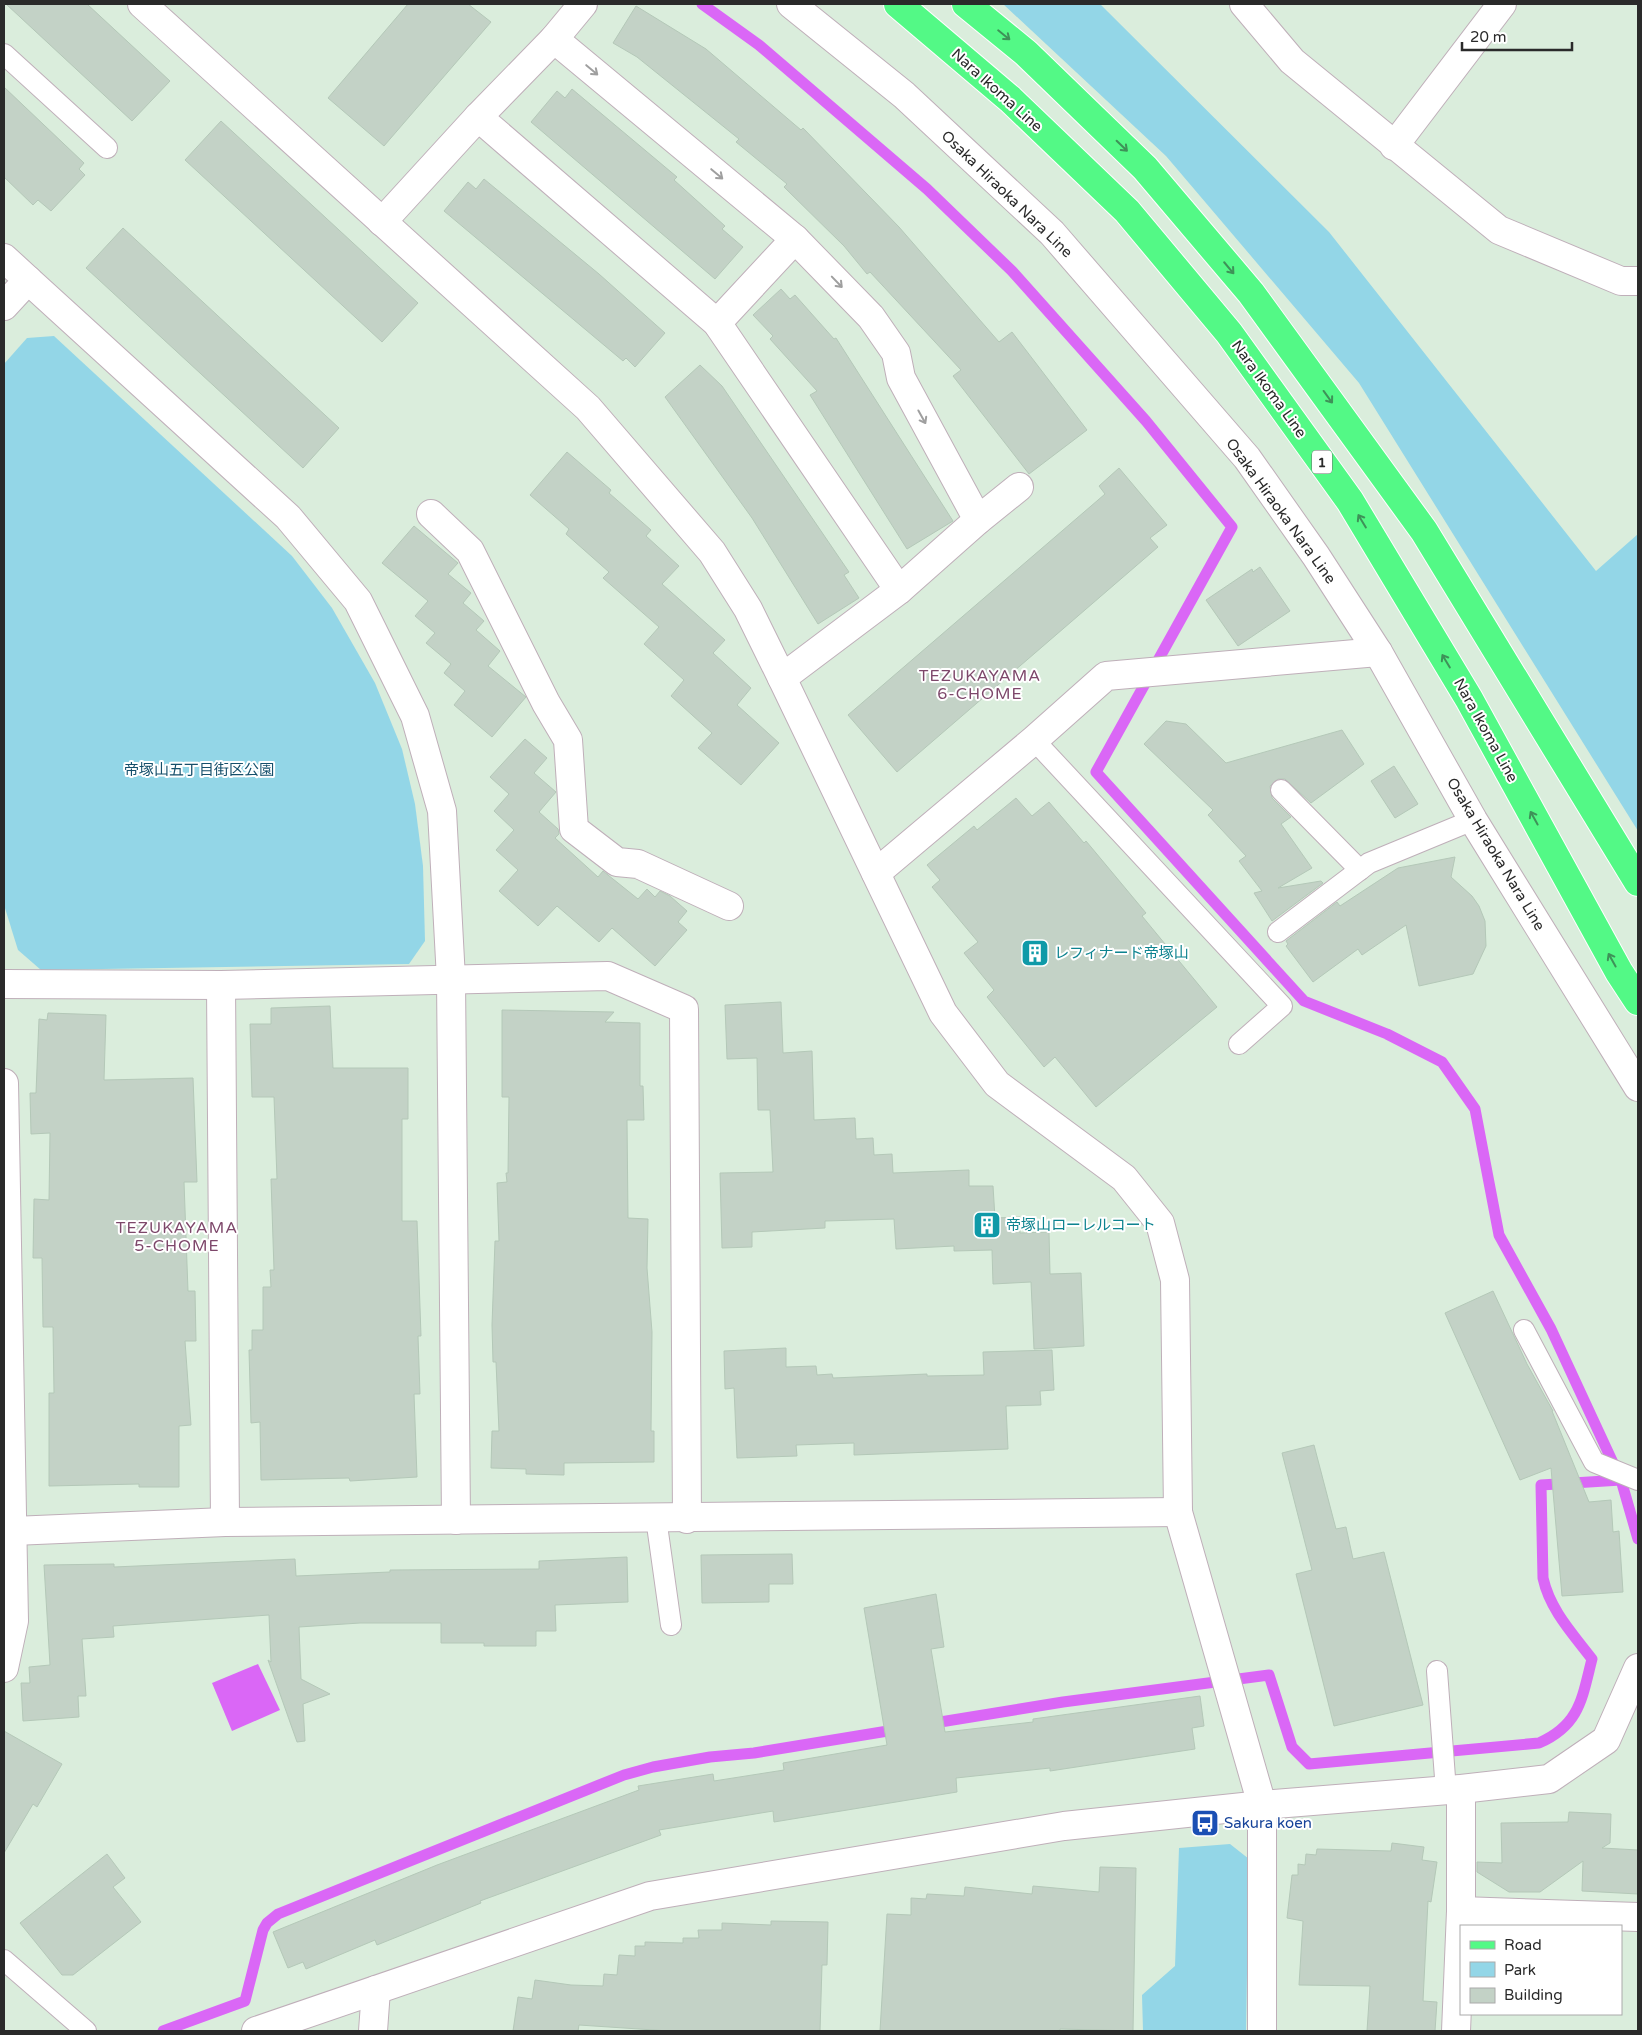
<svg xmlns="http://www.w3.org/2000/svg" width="1642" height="2035" font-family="'Varela Round','Noto Sans JP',sans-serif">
  <rect width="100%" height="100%" fill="#daeddc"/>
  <g fill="#93d6e7">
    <path d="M1003 4H1100L1329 232 1596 571 1638 534V831L1359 383 1166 156Z"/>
    <path d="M54 336 292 556 332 608 375 683 402 749 415 804 423 866 425 941 409 964 41 970 18 950 4 905V364L27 338Z"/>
    <path d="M1230 1844 1249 1859 1246 2031H1143L1142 1995 1175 1966 1179 1848Z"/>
  </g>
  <path fill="#da67f6" d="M258 1664 280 1710 232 1731 212 1683Z"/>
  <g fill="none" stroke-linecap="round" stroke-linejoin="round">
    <g stroke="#da67f6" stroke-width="11">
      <path d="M702 4 759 45 927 189 1012 271 1146 421 1232 527 1096 772 1304 1001 1387 1034 1442 1062 1475 1109 1499 1235 1551 1329 1621 1480 1638 1539"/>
      <path d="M928 1724 1063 1702 1269 1675 1292 1747 1309 1764 1539 1743C1580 1725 1582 1698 1592 1659 1573 1634 1550 1610 1543 1578L1541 1485 1621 1480"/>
      <path d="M163 2031 245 2001 263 1930 267 1923 278 1914 624 1775 653 1767 710 1757 754 1753 900 1729"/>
    </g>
  </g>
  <g fill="#c3d2c6" stroke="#b4c8b8">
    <path d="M6 4H87L170 81 132 121Z"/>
    <path d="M408 4H468L491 22 384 146 328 98Z"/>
    <path d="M636 6 706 49 801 130 803 128 899 227 999 342 1012 332 1087 430 1029 474 953 376 961 370 870 272 867 274 844 246 784 187 787 184 736 142 739 139 637 57 613 43Z"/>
    <path d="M4 87 84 163 79 169 85 175 51 211 38 200 33 205 4 177Z"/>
    <path d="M572 89 677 177 674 180 725 226 722 229 743 247 715 279 531 122 557 91 565 98Z"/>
    <path d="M221 121 418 303 382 342 185 160Z"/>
    <path d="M484 179 599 274 665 333 635 367 626 358 623 361 444 211 468 182 476 189Z"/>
    <path d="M123 228 339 428 303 468 86 268Z"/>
    <path d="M781 289 790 299 795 295 834 339 836 338 953 521 907 549 810 395 817 391 770 339 773 336 753 315Z"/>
    <path d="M700 365 722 386 849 572 844 575 859 598 818 624 752 518 665 397Z"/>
    <path d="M567 452 611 490 609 493 651 530 646 536 679 566 662 584 725 640 713 653 751 688 737 705 779 743 741 785 698 748 712 733 671 696 684 680 644 644 659 627 603 578 609 572 566 534 569 529 530 495Z"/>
    <path d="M1119 468 1167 525 1150 538 1158 547 897 772 848 715 1105 494 1099 486Z"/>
    <path d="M414 526 458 563 448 574 471 593 463 603 484 621 476 630 500 651 488 666 526 697 492 737 454 705 465 691 444 673 451 664 426 643 435 633 415 616 428 601 382 563Z"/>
    <path d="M1260 567 1290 611 1238 646 1206 600 1252 569 1253 572Z"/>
    <path d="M1166 721 1186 724 1226 763 1342 730 1364 764 1311 803 1285 779H1278L1270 786 1272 798 1291 817 1281 824 1312 868 1278 888 1321 881 1323 883 1272 921 1254 893 1262 891 1239 861 1246 856 1208 815 1213 810 1144 744Z"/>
    <path d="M525 739 547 758 534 773 556 792 539 812 558 829 559 834 555 838 598 877 603 871 638 899 647 889 655 897 660 891 670 896 687 911 678 922 687 930 655 966 612 928 599 942 557 906 538 926 499 891 518 870 496 850 514 830 494 811 509 794 490 777Z"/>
    <path d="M1394 766 1418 804 1395 818 1371 781Z"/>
    <path d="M1016 798 1032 816 1049 802 1084 843 1086 841 1146 913 1142 916 1217 1007 1096 1107 1055 1057 1044 1067 987 997 994 990 964 953 978 942 932 887 940 880 927 865 974 826 977 830Z"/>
    <path d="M1455 857 1451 877 1472 896 1479 906 1485 921 1486 946 1473 974 1419 986 1406 925 1362 955 1358 949 1313 982 1286 946 1288 944 1286 941 1337 902 1340 906 1398 868Z"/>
    <path d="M781 1002 783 1053 812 1051 814 1120 855 1118 856 1139 873 1138 874 1155 892 1154 893 1173 969 1170V1186H993L995 1218 1020 1217V1233L1049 1232 1050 1274 1081 1273 1084 1346 1034 1349 1031 1282 993 1284 992 1250 954 1251V1246L896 1249 894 1219 825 1221V1228L752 1232V1247L722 1248 720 1173 773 1172 770 1110H758L757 1058 727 1059 725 1005Z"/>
    <path d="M330 1006 333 1068H408V1119H402V1221H417L421 1336H418L420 1394H414L417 1477 350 1481 349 1478 261 1480 260 1422 251 1423 249 1350H252V1330H263V1287H271L270 1270H274L271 1179H277L274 1097H252L250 1024H271V1008Z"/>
    <path d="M502 1010 614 1012 605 1022 640 1023V1086H643L644 1120H627L628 1218 648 1219 647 1268 652 1332 651 1431H654V1462L564 1463V1475L526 1474V1469L491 1468 492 1431H499L496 1362H493L492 1325 495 1241H499L497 1183 507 1182 506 1173H508L509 1097H502Z"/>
    <path d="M48 1013 106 1015 104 1080 193 1078 197 1182H184L188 1291H195L196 1341H185L191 1425 179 1426V1487H139V1484L49 1486V1393H54L53 1327H43L42 1258H33L34 1199 49 1200 50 1133 31 1134 30 1093H36L39 1019 47 1020Z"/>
    <path d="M1493 1291 1527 1364 1553 1411H1552L1589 1502 1611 1500 1613 1532 1619 1531 1623 1592 1562 1596 1551 1468 1520 1480 1445 1313Z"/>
    <path d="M786 1348V1367L816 1366 817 1375 832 1374 833 1378 927 1374V1376L984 1375 983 1352 1052 1350 1054 1390 1040 1391 1041 1405 1006 1406 1008 1449 854 1455V1443L796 1445 797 1456 737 1458 734 1388 725 1389 724 1351Z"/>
    <path d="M1314 1445 1336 1529 1346 1527 1353 1559 1384 1552 1423 1705 1334 1726 1296 1574 1312 1570 1282 1453Z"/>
    <path d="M792 1554 793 1584H769V1602L702 1603 701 1555Z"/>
    <path d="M627 1557 628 1602 555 1605 556 1631H536V1646H484V1643H441V1623H360L299 1627 301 1679 330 1694 303 1704 305 1741 297 1742 268 1660 271 1662 269 1615 113 1626 114 1637 82 1639 86 1696H78L79 1717 23 1721 21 1683H30L29 1667 50 1665 44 1565 114 1564V1567L295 1559 296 1576 390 1572V1570L539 1569V1561Z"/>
    <path d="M936 1594 944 1647 931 1649 945 1732 1033 1722V1719L1200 1696 1204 1726 1192 1728 1195 1749 1050 1771V1768L956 1778 957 1792 774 1822 773 1811 659 1830 661 1835 480 1901 481 1903 377 1945 375 1940 306 1969 303 1962 288 1968 273 1932 437 1865 639 1790 638 1786 713 1774 714 1781 784 1770 783 1763 887 1745 864 1608Z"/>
    <path d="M4 1731 62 1764 37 1807 33 1804 4 1853Z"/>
    <path d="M1569 1812 1611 1814 1610 1843 1602 1848 1638 1850V1894L1582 1891 1583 1861 1540 1892H1509L1477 1872V1862L1502 1863 1501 1823 1568 1822Z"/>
    <path d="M1392 1843 1424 1847 1422 1860 1437 1862 1431 1902 1428 1901 1423 2001 1437 2002 1435 2031H1367L1370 1986 1299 1985 1303 1921 1287 1918 1292 1875H1298V1864L1305 1865 1306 1854 1316 1855 1317 1849 1391 1851Z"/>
    <path d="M107 1854 125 1878 113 1887 141 1922 73 1975H62L20 1923Z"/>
    <path d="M1100 1867 1136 1868 1133 2031 1060 2029V2031H880L887 1914 911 1915V1898L926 1899 927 1894 964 1896 965 1887 1032 1894 1033 1886 1099 1892Z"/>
    <path d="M771 1921 828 1922 827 1965H822L820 2031H669L579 2025 578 2031H513L518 1997 532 1999 535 1980 571 1985 603 1986 604 1974 617 1975 619 1955 635 1956V1946H645V1942L683 1943V1938H699L698 1930H722V1923L771 1925Z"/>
  </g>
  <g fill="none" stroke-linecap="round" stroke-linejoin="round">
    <defs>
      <g id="service">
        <path d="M4 54 107 148"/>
        <path d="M1034 740 1282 1006 1239 1044"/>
        <path d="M1281 790 1360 870"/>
        <path d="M1278 932 1369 863 1473 820"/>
        <path d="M1524 1330 1594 1462 1638 1480"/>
        <path d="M656 1518 671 1625"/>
        <path d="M1437 1671 1446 1791"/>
        <path d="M4 1960 86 2031"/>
      </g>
      <g id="pedestrian">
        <path d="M554 39 795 239 871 317 896 353 901 378 978 520 899 590 782 678"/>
        <path d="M478 117 717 323 899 590"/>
        <path d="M717 323 795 239"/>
        <path d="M431 514 470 551 546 703 568 740 574 829 617 862 638 864 729 906"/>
        <path d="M978 520 1019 487"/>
      </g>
      <g id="minor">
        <path d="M142 4 588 408 712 552 748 609 782 678 943 1013 997 1084 1124 1178 1160 1223 1175 1280 1178 1512 1262 1805V2031"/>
        <path d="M1244 4 1292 61 1499 230 1621 281H1638"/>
        <path d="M1394 146 1502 4"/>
        <path d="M382 222 478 117 554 39 583 4"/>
        <path d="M28 280 288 517 358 601 415 716 442 811 451 979 456 1520"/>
        <path d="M876 873 1034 740 1106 676 1378 652"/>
        <path d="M4 984 221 985 608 976 684 1009 687 1519"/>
        <path d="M221 985 225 1522"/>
        <path d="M4 1083 14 1621 4 1668"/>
        <path d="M13 1531 225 1522 1178 1512"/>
        <path d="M1461 1911 1638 1917"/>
        <path d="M256 2031 650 1896 1064 1826 1262 1805 1461 1789 1549 1779 1606 1740 1638 1668"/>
        <path d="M1456 2031 1461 1911V1789"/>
      </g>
      <g id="tertiary">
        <path d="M4 258 28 280 4 306"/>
        <path d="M373 2031 376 1990"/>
      </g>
      <path id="secondary" d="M791 4 904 95 1052 233 1247 458 1316 556 1378 652 1473 820 1638 1087"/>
      <g id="primary">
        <path d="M898 4 1010 99 1127 211 1229 333 1350 501 1469 699 1619 972 1638 1001"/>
        <path d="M966 4 1026 53 1145 168 1251 293 1424 531 1638 882"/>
      </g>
    </defs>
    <use href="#service" stroke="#bfafb9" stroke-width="22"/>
    <use href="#pedestrian" stroke="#bfafb9" stroke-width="30"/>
    <use href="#minor" stroke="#bfafb9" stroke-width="30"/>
    <use href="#tertiary" stroke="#bfafb9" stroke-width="30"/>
    <use href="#secondary" stroke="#bfafb9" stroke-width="30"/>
    <use href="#primary" stroke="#fff" stroke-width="30"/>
    <use href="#service" stroke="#fff" stroke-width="20"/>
    <use href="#pedestrian" stroke="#fff" stroke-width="28"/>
    <use href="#minor" stroke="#fff" stroke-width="28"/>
    <use href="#tertiary" stroke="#fff" stroke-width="28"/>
    <use href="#secondary" stroke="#fff" stroke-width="28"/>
    <use href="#primary" stroke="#53f986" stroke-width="28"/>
  </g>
  <defs><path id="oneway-shaft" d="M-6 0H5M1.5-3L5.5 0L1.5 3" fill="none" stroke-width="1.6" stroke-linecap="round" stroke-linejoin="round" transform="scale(1.25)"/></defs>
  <g stroke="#3e9258">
    <use href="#oneway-shaft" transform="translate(1004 35) rotate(39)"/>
    <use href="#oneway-shaft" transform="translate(1122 146) rotate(44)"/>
    <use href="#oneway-shaft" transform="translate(1229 268) rotate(50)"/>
    <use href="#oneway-shaft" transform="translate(1328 397) rotate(54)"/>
    <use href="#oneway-shaft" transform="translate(1362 521) rotate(-121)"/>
    <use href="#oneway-shaft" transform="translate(1446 661) rotate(-121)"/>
    <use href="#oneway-shaft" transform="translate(1534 818) rotate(-119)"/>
    <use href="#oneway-shaft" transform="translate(1612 960) rotate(-119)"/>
  </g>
  <g stroke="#9f9f9f">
    <use href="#oneway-shaft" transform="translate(592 70) rotate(40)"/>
    <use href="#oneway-shaft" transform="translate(717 174) rotate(40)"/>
    <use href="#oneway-shaft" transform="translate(837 282) rotate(46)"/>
    <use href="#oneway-shaft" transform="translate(922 417) rotate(61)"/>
  </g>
  <defs>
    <symbol id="building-square" viewBox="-11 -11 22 22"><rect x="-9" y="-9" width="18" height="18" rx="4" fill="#0f9aa8" stroke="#fff"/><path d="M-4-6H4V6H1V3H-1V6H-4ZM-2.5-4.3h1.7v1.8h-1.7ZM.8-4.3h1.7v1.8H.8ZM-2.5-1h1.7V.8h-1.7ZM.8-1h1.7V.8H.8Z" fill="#fff"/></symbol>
    <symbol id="bus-square" viewBox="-11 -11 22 22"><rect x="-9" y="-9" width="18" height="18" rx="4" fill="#1a4fb4" stroke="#fff"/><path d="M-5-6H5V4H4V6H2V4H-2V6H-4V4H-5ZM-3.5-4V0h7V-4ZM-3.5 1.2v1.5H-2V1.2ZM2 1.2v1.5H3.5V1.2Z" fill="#fff"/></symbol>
  </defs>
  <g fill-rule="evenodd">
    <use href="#building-square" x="1019" y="937" width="32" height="32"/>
    <use href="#building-square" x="971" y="1209" width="32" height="32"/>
    <use href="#bus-square" x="1189" y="1807" width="32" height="32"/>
  </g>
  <g text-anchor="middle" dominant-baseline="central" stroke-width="4" stroke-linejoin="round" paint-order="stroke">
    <rect fill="#fff" stroke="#6a6a6a" stroke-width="1" x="1312" y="450.5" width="20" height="23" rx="4"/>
    <g font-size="14" font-weight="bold" fill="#2a2a2a">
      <text x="1322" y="462">1</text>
    </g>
    <g font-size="15" fill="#2a2a2a" stroke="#fff">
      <text transform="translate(997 90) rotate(42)">Nara Ikoma Line</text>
      <text transform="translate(1007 194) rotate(44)">Osaka Hiraoka Nara Line</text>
      <text transform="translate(1269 389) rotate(54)">Nara Ikoma Line</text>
      <text transform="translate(1281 511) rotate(54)">Osaka Hiraoka Nara Line</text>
      <text transform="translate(1486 730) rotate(61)">Nara Ikoma Line</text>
      <text transform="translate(1496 854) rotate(59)">Osaka Hiraoka Nara Line</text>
    </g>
    <g font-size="15" fill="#154f6b" stroke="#fff">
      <text x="199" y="770">帝塚山五丁目街区公園</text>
    </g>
    <g font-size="15" fill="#0d838f" stroke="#fff" text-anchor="start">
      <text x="1054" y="953">レフィナード帝塚山</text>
      <text x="1006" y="1225">帝塚山ローレルコート</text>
    </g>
    <g font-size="15" fill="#164399" stroke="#fff" text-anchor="start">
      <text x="1224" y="1823">Sakura koen</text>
    </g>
    <g font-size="16" letter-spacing="1" fill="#7d476a" stroke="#fff">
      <text x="980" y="676">TEZUKAYAMA<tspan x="980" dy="18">6-CHOME</tspan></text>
      <text x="177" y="1228">TEZUKAYAMA<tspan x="177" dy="18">5-CHOME</tspan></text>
    </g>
  </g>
  <rect width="1642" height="2035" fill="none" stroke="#2a2a2a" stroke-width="10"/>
  <rect x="1460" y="1925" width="162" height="90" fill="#ffffff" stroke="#aaaaaa"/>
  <rect x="1470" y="1941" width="25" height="8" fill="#53f986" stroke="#aaaaaa"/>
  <text x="1504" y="1950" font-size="15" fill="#2a2a2a">Road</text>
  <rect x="1470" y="1962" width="25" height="15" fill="#93d6e7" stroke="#aaaaaa"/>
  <text x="1504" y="1975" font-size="15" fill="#2a2a2a">Park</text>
  <rect x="1470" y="1988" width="25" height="15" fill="#c3d2c6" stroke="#aaaaaa"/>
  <text x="1504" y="2000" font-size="15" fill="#2a2a2a">Building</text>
  <path d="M1462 42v8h110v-8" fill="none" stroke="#2a2a2a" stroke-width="2.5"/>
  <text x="1470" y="42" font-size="15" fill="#2a2a2a" stroke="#ffffff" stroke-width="4" paint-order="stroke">20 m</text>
</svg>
